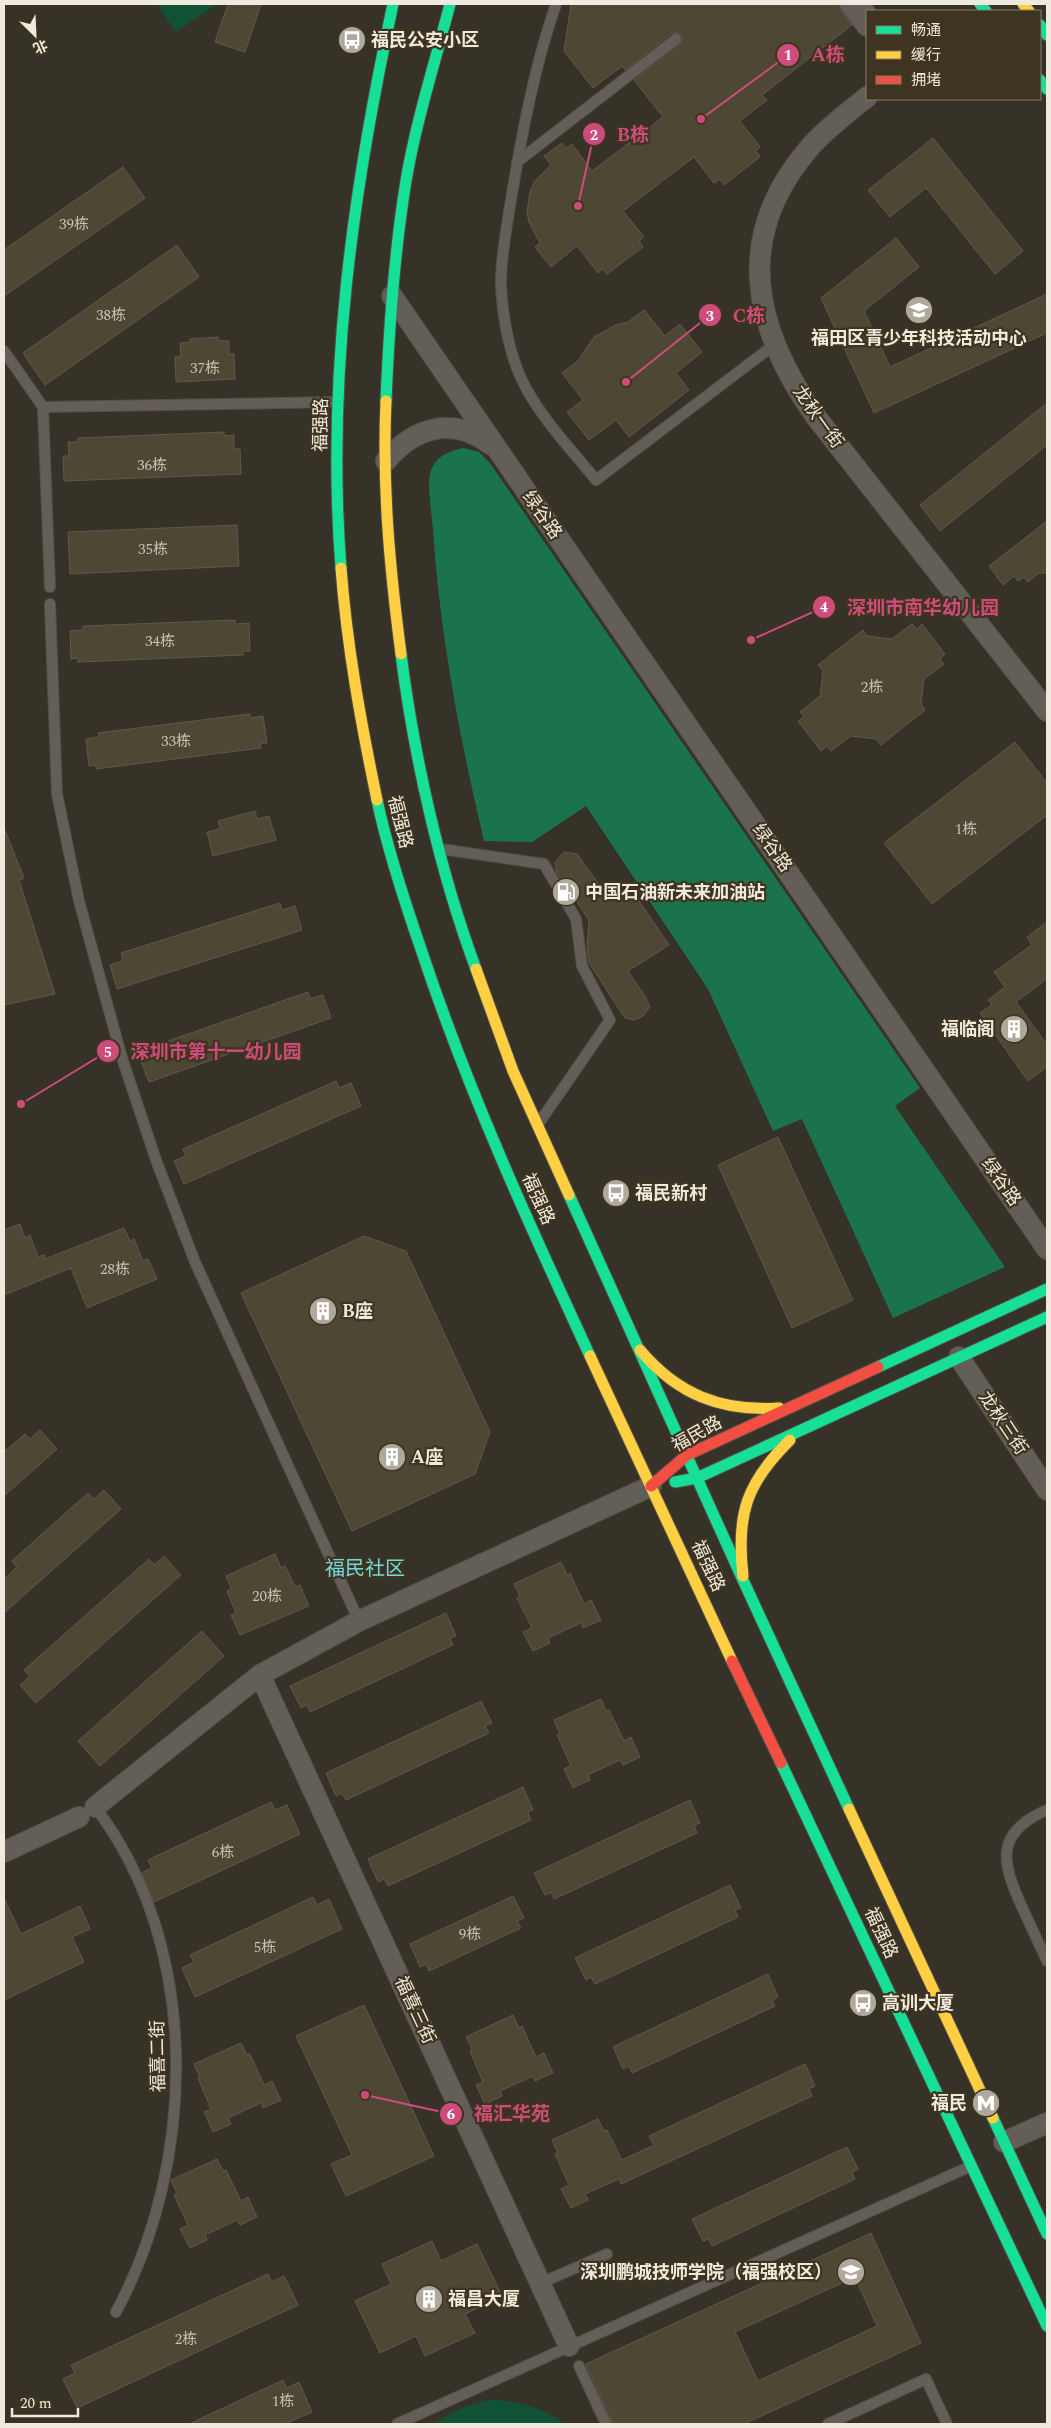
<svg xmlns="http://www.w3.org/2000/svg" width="1051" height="2428" font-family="Spectral,'Noto Sans SC',serif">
  <rect width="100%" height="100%" fill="#373227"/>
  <g fill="#115237">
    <path d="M157 4H217L176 32Z"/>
    <path d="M488 2400C518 2400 541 2407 566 2424H434C451 2412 467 2405 488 2400Z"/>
  </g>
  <path fill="#1b734e" d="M464 448 479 452 490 463 920 1088 895 1106 1005 1267 893 1318 802 1119 773 1131 708 989 586 806 532 842 484 841C460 739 440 636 433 530 432 517 427 484 430 474 434 457 448 451 464 448Z"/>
  <g fill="#4e4734" stroke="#5e5950" fill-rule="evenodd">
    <path d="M228 4H261L245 52 215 42Z"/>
    <path d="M571 4H838L841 11 852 25 762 95 767 100 740 121 760 147 756 151 760 157 724 185 720 179 714 183 694 157 623 211 644 237 639 241 643 247 607 274 603 269 598 273 577 246 551 267 535 247 540 243 529 222 527 212 530 192 534 182 551 165 544 156 562 143 566 148 572 144 592 171 663 117 634 80 680 44 683 38 679 33H672L625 70 622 66 593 88 564 51Z"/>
    <path d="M933 138 1023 251 995 274 926 188 890 217 868 190Z"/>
    <path d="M123 167 145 198 4 296V250Z"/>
    <path d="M896 238 919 267 864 311 890 367 1047 294V333L874 413 821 298Z"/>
    <path d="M177 245 199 277 45 385 23 353Z"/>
    <path d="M644 310 665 336 680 324 702 352 676 373 689 390 629 437 616 420 589 440 567 412 583 400 562 373 578 361 594 337 616 325 628 322Z"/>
    <path d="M218 337 219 341H229V354H234L235 379 176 382 175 357 181 356 180 343 190 342V339Z"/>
    <path d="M1047 403V445L940 531 920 505Z"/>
    <path d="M224 432V436L234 435V449H240L241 474 64 481 63 456H69L68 442H78V438Z"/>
    <path d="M1047 521V573H1039L1028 582 1024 577 1018 581 1014 576 1003 585 989 566Z"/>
    <path d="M237 525 239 566 70 574 68 532Z"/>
    <path d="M235 620V624L249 623 250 651H243V655L78 662V658L71 659 70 631 83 630V626Z"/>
    <path d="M912 624 917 629 922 624 945 654 940 659 944 664 924 679 921 704 925 710 881 745 876 739 851 736 831 751 827 746 821 751 798 721 804 717 800 712 820 696 823 671 818 665 863 630 867 636 892 639Z"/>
    <path d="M250 714V718L263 716 267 743 260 744 261 748 96 769V765L89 766 86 739 99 737 98 733Z"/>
    <path d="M1015 742 1047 783V815L932 904 884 843Z"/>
    <path d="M255 811 257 819 269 816 276 840 213 856 207 832 220 829 218 821Z"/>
    <path d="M4 828 24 878 19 880 55 994 4 1005Z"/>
    <path d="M564 852 577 854 609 898 629 886 669 945 628 971 646 998 650 1007 643 1016 634 1020 625 1018 589 963 587 948 589 920 557 873 555 862Z"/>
    <path d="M280 903 282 910 295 906 302 930 117 989 110 965 123 961 121 953Z"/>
    <path d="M1047 922V979L1016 1002 1047 1045V1067L1028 1081 980 1013 992 1005 988 1000 1005 987 994 972 1032 945 1027 937Z"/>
    <path d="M308 992 310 999 323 995 331 1018 149 1082 140 1059 153 1054 151 1047Z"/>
    <path d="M336 1081 339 1088 351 1083 361 1106 184 1184 174 1161 186 1156 183 1149Z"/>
    <path d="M778 1137 853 1300 792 1328 718 1165Z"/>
    <path d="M20 1224 25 1238 30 1235 38 1257 44 1255 45 1259 124 1228 130 1241 134 1239 143 1261 148 1259 157 1279 87 1308 71 1268 4 1295V1230Z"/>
    <path d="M364 1236 406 1251 490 1432 475 1474 352 1531 241 1293Z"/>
    <path d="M40 1430 57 1449 4 1496V1452L25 1434 30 1439Z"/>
    <path d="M104 1490 121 1509 4 1613V1579L17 1567 12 1561 88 1493 94 1499Z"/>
    <path d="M275 1554 281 1568 285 1566 295 1587 300 1585 309 1606 240 1635 231 1615 236 1613 227 1591 231 1589 226 1576Z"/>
    <path d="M164 1556 181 1575 36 1703 20 1685 30 1676 24 1670 149 1559 154 1565Z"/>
    <path d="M561 1562 567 1575 570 1573 584 1604 591 1600 601 1620 583 1628 581 1623 548 1638 550 1643 533 1651 523 1632 532 1628 517 1598 520 1596 514 1584Z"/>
    <path d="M446 1613 456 1636 450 1638 453 1645 310 1712 307 1705 301 1708 290 1686Z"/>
    <path d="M202 1631 224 1656 100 1766 78 1741Z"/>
    <path d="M601 1699 606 1711 609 1710 624 1741 631 1737 640 1757 623 1765 620 1760 588 1775 590 1780 573 1788 564 1769 571 1766 557 1735 560 1733 554 1720Z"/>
    <path d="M481 1701 492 1723 485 1726 489 1733 346 1800 342 1793 336 1796 326 1773Z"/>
    <path d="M523 1787 533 1810 528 1812 531 1820 388 1886 384 1879 378 1882 368 1859Z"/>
    <path d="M690 1800 700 1823 694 1825 697 1833 554 1899 551 1892 545 1895 534 1873Z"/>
    <path d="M271 1802 275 1810 287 1805 300 1834 154 1902 141 1873 152 1868 148 1860Z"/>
    <path d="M730 1885 741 1908 735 1910 738 1917 595 1984 591 1977 586 1980 575 1958Z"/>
    <path d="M513 1896 524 1918 517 1921 521 1928 429 1971 426 1964 420 1967 410 1944Z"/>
    <path d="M313 1897 317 1905 329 1899 342 1929 195 1997 182 1968 194 1962 190 1955Z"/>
    <path d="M4 1898 21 1934 80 1906 90 1929 72 1937 84 1962 4 2000Z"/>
    <path d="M768 1974 778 1997 772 2000 775 2006 632 2073 629 2066 623 2069 613 2047Z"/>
    <path d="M364 2005 434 2156 346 2196 331 2164 352 2155 296 2036Z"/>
    <path d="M513 2015 519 2028 522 2026 536 2057 544 2053 553 2073 535 2081 533 2076 500 2091 502 2096 485 2104 476 2085 483 2082 470 2051 472 2049 466 2037Z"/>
    <path d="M241 2043 247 2055 250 2054 264 2085 272 2081 281 2100 263 2108 261 2103 228 2118 231 2124 213 2132 204 2112 211 2109 198 2078 200 2077 194 2064Z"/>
    <path d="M805 2064 815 2086 809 2089 812 2096 621 2184 619 2179 585 2194 588 2200 571 2208 561 2189 569 2185 555 2154 558 2153 552 2140 598 2119 604 2131 607 2130 622 2160 654 2145 649 2136Z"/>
    <path d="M847 2147 858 2169 852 2172 855 2179 712 2246 709 2239 703 2241 692 2219Z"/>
    <path d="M217 2159 223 2171 226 2170 241 2201 248 2197 257 2217 240 2225 237 2220 205 2235 207 2240 190 2248 180 2229 188 2225 174 2195 177 2193 171 2180Z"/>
    <path d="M871 2233 921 2343 744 2424H613L586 2364ZM855 2277 877 2326 758 2381 735 2332Z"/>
    <path d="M432 2241 441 2261 477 2244 502 2296 465 2314 475 2333 425 2356 416 2336 380 2353 355 2301 391 2284 382 2264Z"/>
    <path d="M268 2274 272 2282 284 2276 298 2305 77 2408 63 2379 75 2373 71 2365Z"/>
    <path d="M283 2380 287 2388 299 2382 312 2412 285 2424H189Z"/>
  </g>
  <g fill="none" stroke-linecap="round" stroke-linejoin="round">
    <defs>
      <g id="lane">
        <path d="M556 4C534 68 522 133 511 200 507 225 500 262 501 287 503 317 508 348 520 376 537 414 570 448 596 480L774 345"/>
        <path d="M864 4 870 11"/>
        <path d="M517 162 676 39"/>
        <path d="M4 351 43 407 50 587"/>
        <path d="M43 407 337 402"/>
        <path d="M50 604 57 794 79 901 122 1058 156 1160 195 1262 359 1621"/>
        <path d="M441 849 544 864 576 919 582 966 610 1020 539 1123"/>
        <path d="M95 1807C202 1946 197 2162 116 2312"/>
        <path d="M1047 1810C993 1833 1002 1864 1023 1909 1031 1927 1039 1944 1047 1961"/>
        <path d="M541 2283 607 2254"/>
        <path d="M579 2366 606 2424"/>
        <path d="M397 2424 971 2166"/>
        <path d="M828 2424 926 2379 947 2424"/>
      </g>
      <g id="street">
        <path d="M850 4 867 26"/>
        <path d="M867 97C847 113 827 128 810 147 732 237 753 328 816 417L1047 711"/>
        <path d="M392 296 1047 1249"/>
        <path d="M386 461C414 427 453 416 490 444"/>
        <path d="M959 1357 1047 1490"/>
        <path d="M260 1675 569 2346"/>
        <path d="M95 1807 260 1675 359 1621 651 1486"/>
        <path d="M4 1852 79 1817"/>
        <path d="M1004 2142 1047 2123"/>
      </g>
      <g id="fast">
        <path d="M980 4 986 11"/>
        <path d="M1040 25 1047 35"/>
        <path d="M1040 80 1047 89"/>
        <path d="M386 401C389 328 394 254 406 181 416 121 435 63 450 4"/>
        <path d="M341 568C326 378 353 190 393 4"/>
        <path d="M401 654C414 757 440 872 476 969"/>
        <path d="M377 800C388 852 405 903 422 952 468 1091 529 1224 590 1356"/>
        <path d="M569 1195 743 1580 849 1809"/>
        <path d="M878 1367 1047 1289"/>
        <path d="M675 1482 697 1478 1047 1317"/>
        <path d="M781 1763 1047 2326"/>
        <path d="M993 2118 1047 2234"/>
      </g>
      <g id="slow">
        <path d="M1023 4 1029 11"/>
        <path d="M386 401C382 486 390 570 401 654"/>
        <path d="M341 568C347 647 361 723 377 800"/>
        <path d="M476 969 513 1071 569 1195"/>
        <path d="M640 1350C677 1394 721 1412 779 1408"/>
        <path d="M590 1356 732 1661"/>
        <path d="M743 1576C736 1515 746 1483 790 1440"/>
        <path d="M849 1809 993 2118"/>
      </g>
      <g id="jam">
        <path d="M651 1486 687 1455 878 1367"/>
        <path d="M732 1661 781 1763"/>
      </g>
    </defs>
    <use href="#lane" stroke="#544f46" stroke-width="12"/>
    <use href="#street" stroke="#544f46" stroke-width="22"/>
    <use href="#fast" stroke="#544f46" stroke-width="13"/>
    <use href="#slow" stroke="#544f46" stroke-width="13"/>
    <use href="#jam" stroke="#544f46" stroke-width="13"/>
    <use href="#lane" stroke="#635f58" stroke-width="10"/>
    <use href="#street" stroke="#635f58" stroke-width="20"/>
    <use href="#fast" stroke="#16e098" stroke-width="11"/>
    <use href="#slow" stroke="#ffcf43" stroke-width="11"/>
    <use href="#jam" stroke="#f24e42" stroke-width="11"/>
  </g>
  <defs>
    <symbol id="bus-disc" viewBox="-11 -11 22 22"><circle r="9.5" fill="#afa99d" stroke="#3e3420"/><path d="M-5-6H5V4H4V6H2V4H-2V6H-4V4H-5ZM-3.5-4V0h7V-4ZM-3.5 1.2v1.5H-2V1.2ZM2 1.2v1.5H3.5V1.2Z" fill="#fff"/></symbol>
    <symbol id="school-disc" viewBox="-11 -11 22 22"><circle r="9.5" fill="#afa99d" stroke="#3e3420"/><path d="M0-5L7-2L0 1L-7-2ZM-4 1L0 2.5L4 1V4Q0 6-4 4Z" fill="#fff"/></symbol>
    <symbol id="fuel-disc" viewBox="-11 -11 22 22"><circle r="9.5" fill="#afa99d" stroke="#3e3420"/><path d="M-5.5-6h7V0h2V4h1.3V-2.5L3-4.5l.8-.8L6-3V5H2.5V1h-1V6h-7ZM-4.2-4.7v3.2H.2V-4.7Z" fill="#fff"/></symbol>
    <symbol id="building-disc" viewBox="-11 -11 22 22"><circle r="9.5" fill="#afa99d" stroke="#3e3420"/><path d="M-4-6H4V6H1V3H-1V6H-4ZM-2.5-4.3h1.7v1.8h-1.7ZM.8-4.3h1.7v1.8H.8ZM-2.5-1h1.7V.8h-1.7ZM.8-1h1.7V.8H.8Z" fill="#fff"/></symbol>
    <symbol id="metro-disc" viewBox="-11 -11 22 22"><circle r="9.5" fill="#afa99d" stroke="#3e3420"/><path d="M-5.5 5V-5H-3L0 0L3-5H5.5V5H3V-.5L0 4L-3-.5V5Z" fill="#fff"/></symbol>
    <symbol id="university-disc" viewBox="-11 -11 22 22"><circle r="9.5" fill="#afa99d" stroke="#3e3420"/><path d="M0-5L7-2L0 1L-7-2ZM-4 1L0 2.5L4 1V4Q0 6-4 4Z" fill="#fff"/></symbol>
  </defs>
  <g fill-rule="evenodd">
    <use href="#bus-disc" x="336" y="24" width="32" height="32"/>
    <use href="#school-disc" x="903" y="294" width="32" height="32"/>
    <use href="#fuel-disc" x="550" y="876" width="32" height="32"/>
    <use href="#building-disc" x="998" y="1013" width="32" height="32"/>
    <use href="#bus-disc" x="600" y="1177" width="32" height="32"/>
    <use href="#building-disc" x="307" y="1295" width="32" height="32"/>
    <use href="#building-disc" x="376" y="1441" width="32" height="32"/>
    <use href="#bus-disc" x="847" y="1987" width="32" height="32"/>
    <use href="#metro-disc" x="970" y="2087" width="32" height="32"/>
    <use href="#university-disc" x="835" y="2256" width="32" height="32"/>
    <use href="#building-disc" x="413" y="2283" width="32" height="32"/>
  </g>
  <g text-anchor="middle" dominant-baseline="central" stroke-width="4.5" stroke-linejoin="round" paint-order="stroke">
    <g font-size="15" fill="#c8c0b3">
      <text x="74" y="224">39栋</text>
      <text x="111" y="315">38栋</text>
      <text x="205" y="368">37栋</text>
      <text x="152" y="465">36栋</text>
      <text x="153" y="549">35栋</text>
      <text x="160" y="641">34栋</text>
      <text x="872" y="687">2栋</text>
      <text x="176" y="741">33栋</text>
      <text x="966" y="829">1栋</text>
      <text x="115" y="1269">28栋</text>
      <text x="267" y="1596">20栋</text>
      <text x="223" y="1852">6栋</text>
      <text x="470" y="1934">9栋</text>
      <text x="265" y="1947">5栋</text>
      <text x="186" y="2339">2栋</text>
      <text x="283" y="2401">1栋</text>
    </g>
    <g font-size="18" font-weight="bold" fill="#f0e9dd" stroke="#3e3420" text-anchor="start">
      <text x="371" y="40">福民公安小区</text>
      <text x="919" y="338" text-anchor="middle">福田区青少年科技活动中心</text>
      <text x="585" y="892">中国石油新未来加油站</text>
      <text x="995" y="1029" text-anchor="end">福临阁</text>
      <text x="635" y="1193">福民新村</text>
      <text x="342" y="1311">B座</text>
      <text x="411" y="1457">A座</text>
      <text x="882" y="2003">高训大厦</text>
      <text x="967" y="2103" text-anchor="end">福民</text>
      <text x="832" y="2272" text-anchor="end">深圳鹏城技师学院（福强校区）</text>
      <text x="448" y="2299">福昌大厦</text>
    </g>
    <g font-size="18" fill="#f0e9dd" stroke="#3e3420">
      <text transform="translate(818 417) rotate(54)">龙秋一街</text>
      <text transform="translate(321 425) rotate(-89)">福强路</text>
      <text transform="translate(542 515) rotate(55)">绿谷路</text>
      <text transform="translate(400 822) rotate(76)">福强路</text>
      <text transform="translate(772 848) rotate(55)">绿谷路</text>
      <text transform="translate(1001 1182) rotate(55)">绿谷路</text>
      <text transform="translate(538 1199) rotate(66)">福强路</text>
      <text transform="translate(1003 1423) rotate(56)">龙秋三街</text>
      <text transform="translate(697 1434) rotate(-29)">福民路</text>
      <text transform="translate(708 1566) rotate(65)">福强路</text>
      <text transform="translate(881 1933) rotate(65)">福强路</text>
      <text transform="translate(415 2010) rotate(65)">福喜三街</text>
      <text transform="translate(158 2056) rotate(-91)">福喜二街</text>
    </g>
    <g font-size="20" fill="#6edadf" stroke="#3e3420">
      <text x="365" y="1569">福民社区</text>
    </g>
  </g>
  <path fill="none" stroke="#ce4c7c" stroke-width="2" d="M701 119L788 55M578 206L594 134M626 382L710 315M751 640L824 607M21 1104L108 1051M365 2095L451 2114"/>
  <g fill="#ce4c7c" stroke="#3e3420" stroke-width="2">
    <circle cx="701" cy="119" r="5"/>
    <circle cx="578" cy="206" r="5"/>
    <circle cx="626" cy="382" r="5"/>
    <circle cx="751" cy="640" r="5"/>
    <circle cx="21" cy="1104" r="5"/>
    <circle cx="365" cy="2095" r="5"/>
    <circle cx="788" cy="55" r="12"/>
    <circle cx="594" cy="134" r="12"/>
    <circle cx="710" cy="315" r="12"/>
    <circle cx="824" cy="607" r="12"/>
    <circle cx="108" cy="1051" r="12"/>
    <circle cx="451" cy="2114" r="12"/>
  </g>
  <g font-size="15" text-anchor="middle" font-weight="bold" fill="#fff">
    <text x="788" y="60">1</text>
    <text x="594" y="140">2</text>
    <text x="710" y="321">3</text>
    <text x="824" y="612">4</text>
    <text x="108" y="1057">5</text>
    <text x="451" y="2119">6</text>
  </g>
  <g font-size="19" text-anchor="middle" font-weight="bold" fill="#ce4c7c" stroke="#3e3420" stroke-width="4.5" stroke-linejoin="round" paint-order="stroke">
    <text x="828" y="61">A栋</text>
    <text x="633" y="141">B栋</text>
    <text x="749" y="322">C栋</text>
    <text x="923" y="614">深圳市南华幼儿园</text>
    <text x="216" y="1058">深圳市第十一幼儿园</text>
    <text x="512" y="2120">福汇华苑</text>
  </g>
  <rect width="1051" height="2428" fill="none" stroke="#f0e9dd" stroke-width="10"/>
  <rect x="866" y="10" width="175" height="90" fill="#3e3420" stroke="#857c6c"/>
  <rect x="876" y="26" width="25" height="8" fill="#16e098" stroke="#857c6c"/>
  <text x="911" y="35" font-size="15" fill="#f0e9dd">畅通</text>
  <rect x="876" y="51" width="25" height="8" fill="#ffcf43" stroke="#857c6c"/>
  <text x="911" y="60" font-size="15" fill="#f0e9dd">缓行</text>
  <rect x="876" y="76" width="25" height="8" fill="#f24e42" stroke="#857c6c"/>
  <text x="911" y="85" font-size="15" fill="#f0e9dd">拥堵</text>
  <g transform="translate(35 35) rotate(156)" stroke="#3e3420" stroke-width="4" paint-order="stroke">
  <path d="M0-4L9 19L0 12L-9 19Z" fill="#f0e9dd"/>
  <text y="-8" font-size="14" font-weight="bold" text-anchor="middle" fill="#f0e9dd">北</text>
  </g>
  <path d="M12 2408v8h66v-8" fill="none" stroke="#f0e9dd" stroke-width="2.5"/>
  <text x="20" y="2408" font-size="15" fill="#f0e9dd" stroke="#3e3420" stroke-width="4" paint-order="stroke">20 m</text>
</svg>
